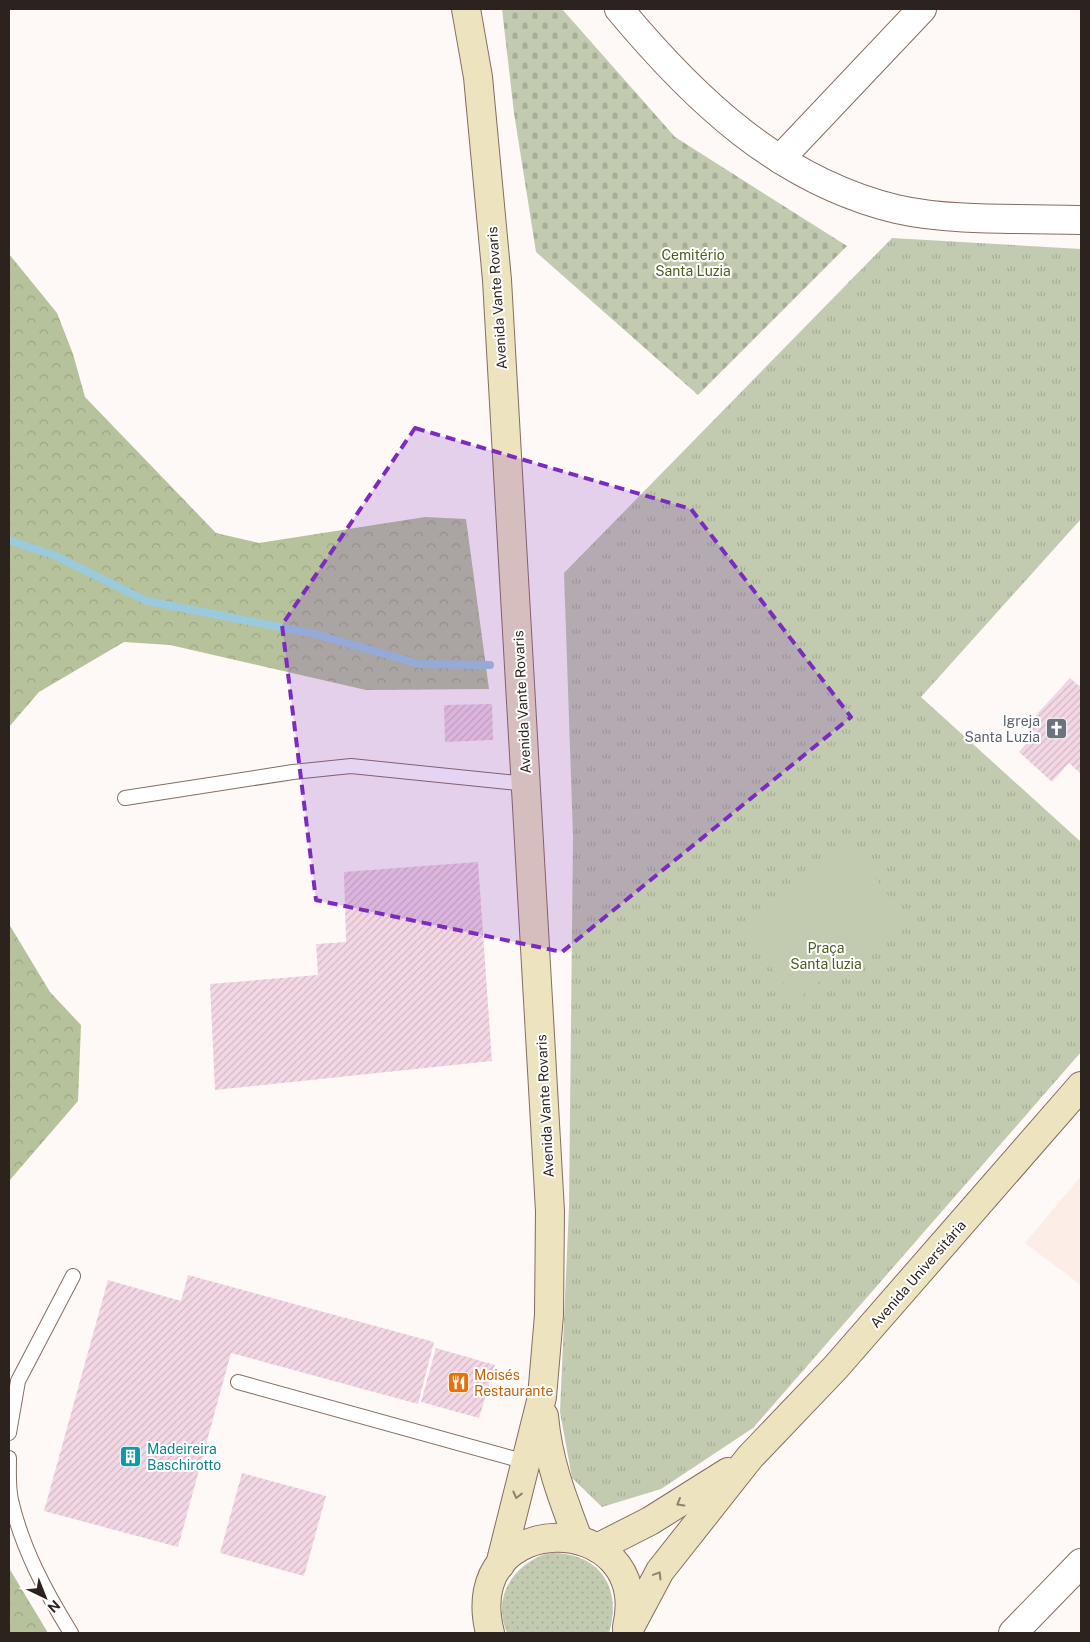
<svg xmlns="http://www.w3.org/2000/svg" width="1090" height="1642" font-family="'Public Sans',sans-serif">
  <defs>
    <pattern id="grass-dots" width="8" height="8" patternUnits="userSpaceOnUse" patternTransform="scale(1.25)"><rect width="8" height="8" fill="#c2cbb0"/><path d="M2 2h.1M6 6h.1" fill="none" stroke="#a7ae97" stroke-width="1.8" stroke-linecap="round"/></pattern>
    <pattern id="forest-crowns" width="20" height="18" patternUnits="userSpaceOnUse" patternTransform="scale(1.25)"><rect width="20" height="18" fill="#b6c29b"/><path d="M2 6a3 3 0 1 1 6 0M12 15a3 3 0 1 1 6 0" fill="none" stroke="#9da685"/></pattern>
    <pattern id="cemetery-stones" width="16" height="16" patternUnits="userSpaceOnUse" patternTransform="scale(1.25)"><rect width="16" height="16" fill="#c2cbb0"/><path d="M2 7V4a2 2 0 0 1 4 0v3zM10 15v-3a2 2 0 0 1 4 0v3z" fill="#a7ae97"/></pattern>
    <pattern id="park-tufts" width="24" height="20" patternUnits="userSpaceOnUse" patternTransform="scale(1.25)"><rect width="24" height="20" fill="#c2cbb0"/><path d="M3 7l-1-3M5 7V3M7 7l1-3M15 17l-1-3M17 17v-4M19 17l1-3" fill="none" stroke="#a7ae97"/></pattern>
    <pattern id="building-hatch" width="6" height="6" patternUnits="userSpaceOnUse" patternTransform="scale(1.25)"><rect width="6" height="6" fill="#f4d7e5"/><path d="M-1 1l2-2M0 6l6-6M5 7l2-2" fill="none" stroke="#d2b8c4"/></pattern>
  </defs>
  <rect width="100%" height="100%" fill="#fef9f6"/>
  <path fill="#fceee6" d="M1081 1176V1285L1025 1243Z"/>
  <path fill="url(#grass-dots)" d="M548 1553C598 1551 623 1586 609 1633H507C492 1597 512 1565 548 1553Z"/>
  <g fill="url(#forest-crowns)">
    <path d="M9 254 57 313 73 354 85 397 216 533 259 543 425 517 466 519 489 689 366 690 170 645 124 642 39 692 9 727Z"/>
    <path d="M9 924 50 992 81 1025 78 1101 9 1181Z"/>
    <path d="M9 1568 48 1633H9Z"/>
  </g>
  <path fill="url(#cemetery-stones)" d="M502 9H562L675 137 847 246 698 395 536 252 514 113Z"/>
  <path fill="url(#park-tufts)" d="M892 238 1081 249V519L921 697 1081 842V1052L753 1428 661 1489 602 1507 572 1478 560 1412 569 1206 573 836 564 573Z"/>
  <path fill="#c2cbb0" d="M851 846 904 916 796 1000 743 930Z"/>
  <g fill="none" stroke-linecap="round" stroke-linejoin="round">
    <path stroke="#9bcadc" stroke-width="8" d="M9 540 56 556 147 601 315 634 419 664 490 665"/>
  </g>
  <g fill="url(#building-hatch)">
    <path d="M1070 678 1079 686 1081 684V774L1069 763 1052 782 1019 752 1036 733 1027 725Z"/>
    <path d="M492 704 493 740 445 742 444 705Z"/>
    <path d="M478 862 492 1061 215 1090 210 984 318 975 316 944 346 942 344 872Z"/>
    <path d="M188 1275 434 1342 418 1404 231 1353 178 1547 44 1511 108 1280 181 1301Z"/>
    <path d="M436 1348 495 1365 479 1418 421 1402Z"/>
    <path d="M242 1473 326 1496 304 1576 220 1553Z"/>
  </g>
  <g fill="none" stroke-linecap="round" stroke-linejoin="round">
    <defs>
      <g id="service">
        <path d="M125 798 293 772 351 766 527 784"/>
        <path d="M238 1382 526 1462"/>
        <path d="M9 1433 18 1381 73 1276"/>
        <path d="M9 1458C9 1471 8 1487 11 1500 22 1548 45 1591 71 1633"/>
      </g>
      <g id="minor">
        <path d="M619 9C694 99 778 180 896 209 953 222 1023 218 1081 220"/>
        <path d="M780 159 922 9"/>
        <path d="M1013 1633 1081 1563"/>
      </g>
      <g id="secondary">
        <path d="M466 9 478 77 497 280 550 1211 549 1315 542 1397 500 1565"/>
        <path d="M544 1416C548 1461 562 1497 578 1539"/>
        <path d="M597 1548 650 1521 728 1472"/>
        <path d="M490 1633C458 1506 654 1508 627 1627"/>
        <path d="M627 1633 660 1571 750 1457 836 1367 1081 1086"/>
      </g>
    </defs>
    <use href="#service" stroke="#846d5f" stroke-width="16"/>
    <use href="#minor" stroke="#846d5f" stroke-width="30"/>
    <use href="#secondary" stroke="#846d5f" stroke-width="30"/>
    <use href="#service" stroke="#fff" stroke-width="14"/>
    <use href="#minor" stroke="#fff" stroke-width="28"/>
    <use href="#secondary" stroke="#ede3bf" stroke-width="28"/>
  </g>
  <defs><path id="oneway-chevron" d="M-2-3.5L2.5 0L-2 3.5" fill="none" stroke-width="1.6" stroke-linecap="round" stroke-linejoin="round" transform="scale(1.25)"/></defs>
  <g stroke="#8d836e">
    <use href="#oneway-chevron" transform="translate(517 1495) rotate(104)"/>
    <use href="#oneway-chevron" transform="translate(680 1503) rotate(150)"/>
    <use href="#oneway-chevron" transform="translate(658 1575) rotate(-59)"/>
  </g>
  <path fill="#7b2cbf" fill-opacity="0.2" stroke="#7b2cbf" stroke-width="4" stroke-dasharray="10 6" stroke-linejoin="round" d="M415 428 691 509 851 717 562 952 316 900 282 625Z"/>
  <defs>
    <symbol id="church-square" viewBox="-11 -11 22 22"><rect x="-9" y="-9" width="18" height="18" rx="4" fill="#6b7280" stroke="#fff"/><path d="M-1.2-6h2.4v3.5h3.3v2.4h-3.3V6h-2.4V-.1h-3.3v-2.4h3.3Z" fill="#fff"/></symbol>
    <symbol id="restaurant-square" viewBox="-11 -11 22 22"><rect x="-9" y="-9" width="18" height="18" rx="4" fill="#e8710a" stroke="#fff"/><path d="M-5-6h1v4h1v-4h1v4h1v-4h1v5L-1.5 .5V6h-2V.5L-5-1ZM5-6V6H3V1.5H1.5Q1.5-4 5-6Z" fill="#fff"/></symbol>
    <symbol id="building-square" viewBox="-11 -11 22 22"><rect x="-9" y="-9" width="18" height="18" rx="4" fill="#0f9aa8" stroke="#fff"/><path d="M-4-6H4V6H1V3H-1V6H-4ZM-2.5-4.3h1.7v1.8h-1.7ZM.8-4.3h1.7v1.8H.8ZM-2.5-1h1.7V.8h-1.7ZM.8-1h1.7V.8H.8Z" fill="#fff"/></symbol>
  </defs>
  <g fill-rule="evenodd">
    <use href="#church-square" x="1044" y="716" width="25" height="25"/>
    <use href="#restaurant-square" x="446" y="1370" width="25" height="25"/>
    <use href="#building-square" x="118" y="1444" width="25" height="25"/>
  </g>
  <g text-anchor="middle" dominant-baseline="central" stroke-width="4" stroke-linejoin="round" paint-order="stroke">
    <g font-size="14" fill="#4d5c21" stroke="#fff">
      <text x="693" y="255">Cemitério<tspan x="693" dy="16">Santa Luzia</tspan></text>
      <text x="826" y="948">Praça<tspan x="826" dy="16">Santa luzia</tspan></text>
    </g>
    <g font-size="14" fill="#2d231e" stroke="#fff">
      <text transform="translate(497 298) rotate(-94)">Avenida Vante Rovaris</text>
      <text transform="translate(522 702) rotate(-93)">Avenida Vante Rovaris</text>
      <text transform="translate(545 1106) rotate(-93)">Avenida Vante Rovaris</text>
      <text transform="translate(918 1274) rotate(-49)">Avenida Universitária</text>
    </g>
    <g font-size="14" fill="#5b616d" stroke="#fff" text-anchor="end">
      <text x="1040" y="721">Igreja<tspan x="1040" dy="16">Santa Luzia</tspan></text>
    </g>
    <g font-size="14" fill="#c56008" stroke="#fff" text-anchor="start">
      <text x="474" y="1375">Moisés<tspan x="474" dy="16">Restaurante</tspan></text>
    </g>
    <g font-size="14" fill="#0d838f" stroke="#fff" text-anchor="start">
      <text x="147" y="1449">Madeireira<tspan x="147" dy="16">Baschirotto</tspan></text>
    </g>
  </g>
  <rect width="1090" height="1642" fill="none" stroke="#2d231e" stroke-width="20"/>
  <g transform="translate(45 1597) rotate(137)" stroke="#ffffff" stroke-width="4" paint-order="stroke">
  <path d="M0-4L9 19L0 12L-9 19Z" fill="#2d231e"/>
  <text y="-8" font-size="14" font-weight="bold" text-anchor="middle" fill="#2d231e">N</text>
  </g>
</svg>
